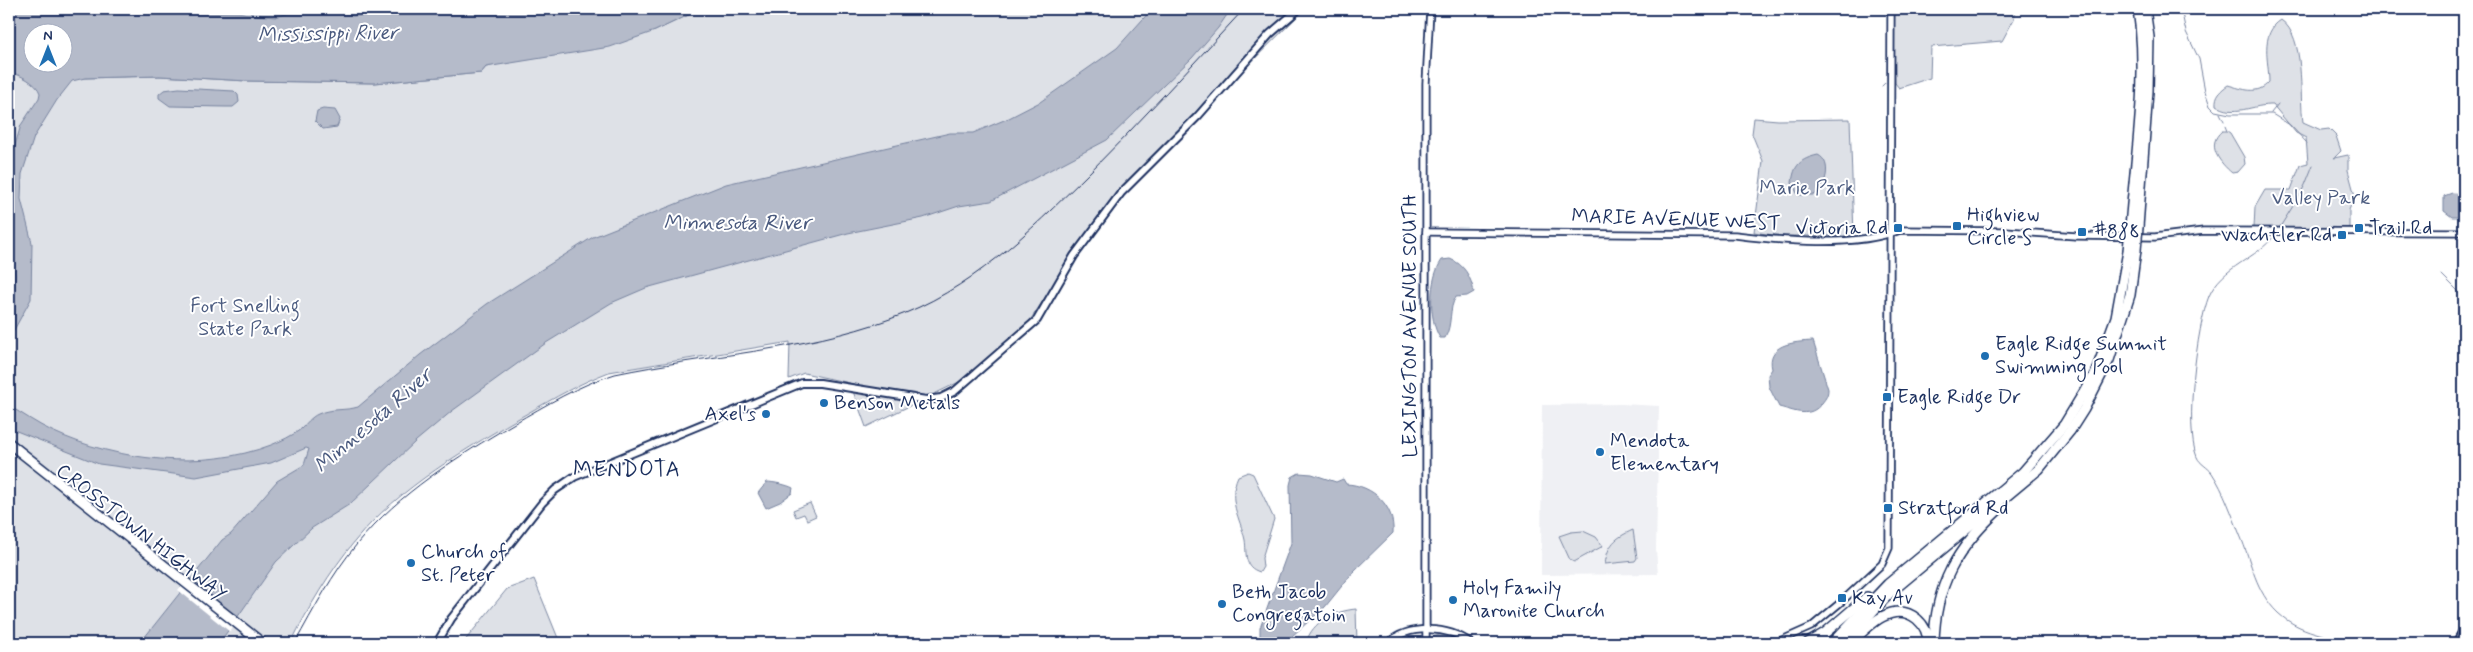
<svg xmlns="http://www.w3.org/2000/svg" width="2473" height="652" font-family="Mynerve,sans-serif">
  <rect width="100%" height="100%" fill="#fff"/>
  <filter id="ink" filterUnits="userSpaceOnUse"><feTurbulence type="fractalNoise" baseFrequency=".02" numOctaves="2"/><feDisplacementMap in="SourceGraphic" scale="10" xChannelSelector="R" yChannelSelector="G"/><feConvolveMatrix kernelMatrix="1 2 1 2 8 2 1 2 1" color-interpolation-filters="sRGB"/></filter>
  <g filter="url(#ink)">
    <path fill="#eff0f4" d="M1622 404 1659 406 1656 550 1658 574 1541 575 1542 405Z"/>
    <g fill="#dee1e7" stroke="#7c88a2">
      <path d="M48 9H294V12L275 17 241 13 183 14Z"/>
      <path d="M346 9H427L352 16Z"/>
      <path d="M701 9H1305L1126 186 1077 249 1025 328 961 381 866 427 850 383 804 373 789 379 790 342 609 372C580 383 554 398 528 413 470 446 397 489 355 541 330 571 308 608 291 643H9V72L85 78 160 76 247 81 375 83 481 73 486 67 655 31Z"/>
      <path d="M1893 9H2016L2014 19 2002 41 1931 47 1930 78 1899 88 1895 83Z"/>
      <path d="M2281 20C2306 37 2299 95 2303 122L2321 130 2329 129 2336 136 2341 151 2334 158 2348 155V170L2355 196 2349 210V229L2254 228 2255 207 2265 190H2291L2300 165 2308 163 2306 138 2296 133 2273 105C2253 104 2234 118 2216 105 2215 95 2221 90 2228 85 2243 89 2257 96 2269 82 2269 61 2259 34 2281 20Z"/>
      <path d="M1754 118 1778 120 1850 119 1854 236H1779L1754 232 1763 161 1752 134Z"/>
      <path d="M2222 131H2227L2230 133 2244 157 2245 164 2238 172 2232 173C2220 163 2205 145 2222 131Z"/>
      <path d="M1248 472 1253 474 1274 519 1262 558 1263 567 1260 572C1243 567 1247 554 1245 540 1240 517 1227 501 1238 476Z"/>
      <path d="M810 503 816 516 807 520 804 514 796 517 793 510Z"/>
      <path d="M1633 530 1637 558 1635 561 1605 564C1608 544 1615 538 1633 530Z"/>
      <path d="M1583 531 1596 537 1603 546 1574 562 1570 560 1559 536 1571 532Z"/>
      <path d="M534 579 560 643H463L507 589Z"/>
      <path d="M1356 609 1357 643H1306C1312 621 1335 611 1356 609Z"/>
      <path d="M1440 635 1451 637 1463 643H1432V637Z"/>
    </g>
    <g fill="#b5bbca" stroke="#77839f" fill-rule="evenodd">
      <path d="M9 9 241 13 275 17 294 12V9H346L352 16 427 9H701L655 31 610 47 486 67 481 73 375 83 247 81 160 76 85 78 72 81 57 100 34 137 22 174 21 199 32 243 31 299 9 339V318L11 314 15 275 9 234V165L21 125 39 98 40 93C37 83 19 74 9 72ZM32 32H62V62H32Z"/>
      <path d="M1152 9H1231L1218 28 1192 58 1107 140 991 201 959 206 923 218 848 233 646 288 611 303 546 343 452 411 416 441 350 504 312 528 276 562 225 635 216 643H140L222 540 231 534 277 481 304 465 309 449 306 448 271 463 196 477 99 464 9 428V406C23 414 37 424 52 431 116 461 204 471 271 445 281 441 292 436 301 429 306 424 311 417 318 414 331 408 345 411 358 407L420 355 487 304 593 237 726 184 950 133H973L1009 118 1040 102 1117 48Z"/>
      <path d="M179 88 234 91 238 95 239 102 233 107H226L170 106 159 98V94L164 90Z"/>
      <path d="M323 109 335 110 340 119 337 127 323 129 315 121 317 111Z"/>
      <path d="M1818 155C1833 162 1826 188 1814 195H1798L1792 183C1794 165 1800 159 1818 155Z"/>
      <path d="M2452 193 2464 194V217H2452L2444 211V196Z"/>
      <path d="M1450 259C1464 264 1471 277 1474 292L1467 296 1456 297C1448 309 1453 324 1445 338H1440C1428 319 1429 278 1442 260Z"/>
      <path d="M1813 341 1828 389C1828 395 1826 398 1822 403 1810 419 1795 411 1779 407L1769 387 1768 375 1772 369C1766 344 1793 342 1813 341Z"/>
      <path d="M1299 473 1312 474 1336 482 1343 479 1346 484C1373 485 1395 506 1393 533L1354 571 1325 607 1284 643H1264L1260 640V628L1291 543 1290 485 1292 477Z"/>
      <path d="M767 482C773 482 788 485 793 488L792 493 780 502 766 508 758 493Z"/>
    </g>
    <path fill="#fff" d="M188 577 240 618 230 632 178 590Z"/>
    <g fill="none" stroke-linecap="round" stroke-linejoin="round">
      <g stroke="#77839f" stroke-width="1">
        <path d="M2181 9 2186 32 2199 59 2205 91 2210 106 2215 111 2230 114H2272L2290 125 2307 143"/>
        <path d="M1882 86 1885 83"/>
        <path d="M2220 113 2224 121"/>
        <path d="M2271 113 2278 104"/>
        <path d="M2225 126 2227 131"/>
        <path d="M2296 201 2305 185 2313 165"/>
        <path d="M2280 227 2293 206"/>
        <path d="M2275 235C2257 259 2222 266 2209 296 2197 326 2184 428 2197 457 2200 464 2208 467 2212 473 2224 491 2232 515 2240 535 2252 563 2255 591 2278 613 2300 633 2327 635 2355 643"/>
        <path d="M2442 275 2464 297"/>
      </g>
      <defs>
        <g id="tertiary">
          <path d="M1426 232 1735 235C1782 241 1855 248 1900 230L2006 231 2076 236 2155 237 2203 231 2464 232"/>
          <path d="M1388 643C1409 624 1448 626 1471 643"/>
          <path d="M1426 643V83L1430 9"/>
          <path d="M1775 643 1811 627 1840 603 1882 564 1889 548 1891 9"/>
        </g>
        <g id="secondary">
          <path d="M437 643 451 619 542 503 555 490 574 477 802 383H820L926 400 941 398 955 391 1037 320 1074 256 1121 193 1198 116 1270 34 1299 9"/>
          <path d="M2456 643 2464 629"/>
        </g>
        <g id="motorway">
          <path d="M2138 227 2148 91 2149 37 2145 9"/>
          <path d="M2130 228C2135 158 2149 79 2138 9"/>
          <path d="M9 443 262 643"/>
          <path d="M1808 643 1825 633 1867 597"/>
          <path d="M1832 643 1888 584 2023 472 2064 425 2095 374 2116 317 2128 251"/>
          <path d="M1843 643 1891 592 2039 469 2070 431 2084 409 2109 360 2130 295 2136 250"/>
          <path d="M1851 643C1867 627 1893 599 1917 619 1924 625 1928 634 1928 643"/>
          <path d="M1934 643C1935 585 1957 548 1999 509"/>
        </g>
      </defs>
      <use href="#tertiary" stroke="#1b2f5e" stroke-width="9"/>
      <use href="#secondary" stroke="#1b2f5e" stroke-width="10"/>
      <use href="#motorway" stroke="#1b2f5e" stroke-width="12"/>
      <use href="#tertiary" stroke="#fff" stroke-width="5.5"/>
      <use href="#secondary" stroke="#fff" stroke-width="6"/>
      <use href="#motorway" stroke="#fff" stroke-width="9"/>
      <path stroke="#1b2f5e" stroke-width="1" d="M295 643C314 609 332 574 357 544 399 493 457 457 513 424 546 405 579 385 615 374 706 355 802 351 890 319 970 291 1028 233 1087 175 1141 121 1192 65 1244 9"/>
      <defs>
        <g id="motorway-bridge">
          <path d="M2136 250 2138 227"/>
          <path d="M2128 251 2130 228"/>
        </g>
      </defs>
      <use href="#motorway-bridge" stroke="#1b2f5e" stroke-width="12" stroke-linecap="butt"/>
      <use href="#motorway-bridge" stroke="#fff" stroke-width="9"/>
    </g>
  </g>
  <g fill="#1f6fb2" stroke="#fff" stroke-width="2">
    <rect x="1952" y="221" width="10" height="10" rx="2.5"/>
    <rect x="1893" y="223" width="10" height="10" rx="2.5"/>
    <rect x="2354" y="223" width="10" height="10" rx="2.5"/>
    <rect x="2077" y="227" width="10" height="10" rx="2.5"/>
    <rect x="2337" y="230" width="10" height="10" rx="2.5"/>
    <circle cx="1985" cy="356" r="5"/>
    <rect x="1882" y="392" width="10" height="10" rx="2.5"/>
    <circle cx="824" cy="403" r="5"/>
    <circle cx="766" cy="414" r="5"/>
    <circle cx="1600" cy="452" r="5"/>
    <rect x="1883" y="503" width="10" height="10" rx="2.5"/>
    <circle cx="411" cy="563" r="5"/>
    <rect x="1837" y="593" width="10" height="10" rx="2.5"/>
    <circle cx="1453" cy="600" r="5"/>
    <circle cx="1222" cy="604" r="5"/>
  </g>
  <g text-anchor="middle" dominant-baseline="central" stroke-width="4" stroke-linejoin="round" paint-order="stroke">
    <g font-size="20" fill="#4c5c80" stroke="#fff">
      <text x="1807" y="188">Marie Park</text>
      <text x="2321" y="198">Valley Park</text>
      <text x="245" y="306">Fort Snelling<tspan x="245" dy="23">State Park</tspan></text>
    </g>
    <g font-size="20" fill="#1b2f5e" stroke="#fff" text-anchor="start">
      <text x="1967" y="215">Highview<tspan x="1967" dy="23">Circle S</tspan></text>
      <text x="1888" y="228" text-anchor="end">Victoria Rd</text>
      <text x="2369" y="228">Trail Rd</text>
      <text x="2092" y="232">#888</text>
      <text x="2332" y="235" text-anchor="end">Wachtler Rd</text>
      <text x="1995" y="344">Eagle Ridge Summit<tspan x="1995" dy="23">Swimming Pool</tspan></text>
      <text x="1897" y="397">Eagle Ridge Dr</text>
      <text x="834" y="403">Benson Metals</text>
      <text x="756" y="414" text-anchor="end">Axel's</text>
      <text x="1610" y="441">Mendota<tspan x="1610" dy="23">Elementary</tspan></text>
      <text x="1898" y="508">Stratford Rd</text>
      <text x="421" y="552">Church of<tspan x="421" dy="23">St. Peter</tspan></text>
      <text x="1463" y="588">Holy Family<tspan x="1463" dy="23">Maronite Church</tspan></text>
      <text x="1232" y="592">Beth Jacob<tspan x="1232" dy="23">Congregatoin</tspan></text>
      <text x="1852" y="598">Kay Av</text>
    </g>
    <g font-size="20" fill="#1b2f5e" stroke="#fff">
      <text transform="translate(1676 220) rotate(2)">MARIE AVENUE WEST</text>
      <text transform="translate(1410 326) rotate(-90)">LEXINGTON AVENUE SOUTH</text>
      <text transform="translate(141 533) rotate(38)">CROSSTOWN HIGHWAY</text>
    </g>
    <g font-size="21" font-style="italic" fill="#49597e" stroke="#fff">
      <text transform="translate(328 34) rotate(-1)">Mississippi River</text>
      <text x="737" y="223">Minnesota River</text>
      <text transform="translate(373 421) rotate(-41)">Minnesota River</text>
    </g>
    <g font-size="22" letter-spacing="1" fill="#1b2f5e" stroke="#fff">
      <text x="627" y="470">MENDOTA</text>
    </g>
  </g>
  <rect width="2473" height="652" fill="none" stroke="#fff" stroke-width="30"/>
  <rect x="15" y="15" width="2443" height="622" fill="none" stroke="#1b2f5e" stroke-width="2" filter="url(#ink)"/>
  <g transform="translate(48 48)"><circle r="24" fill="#ffffff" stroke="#a4acbf"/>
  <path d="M0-4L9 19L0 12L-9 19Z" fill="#1f6fb2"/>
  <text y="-8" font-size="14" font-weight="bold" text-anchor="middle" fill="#1b2f5e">N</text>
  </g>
</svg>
